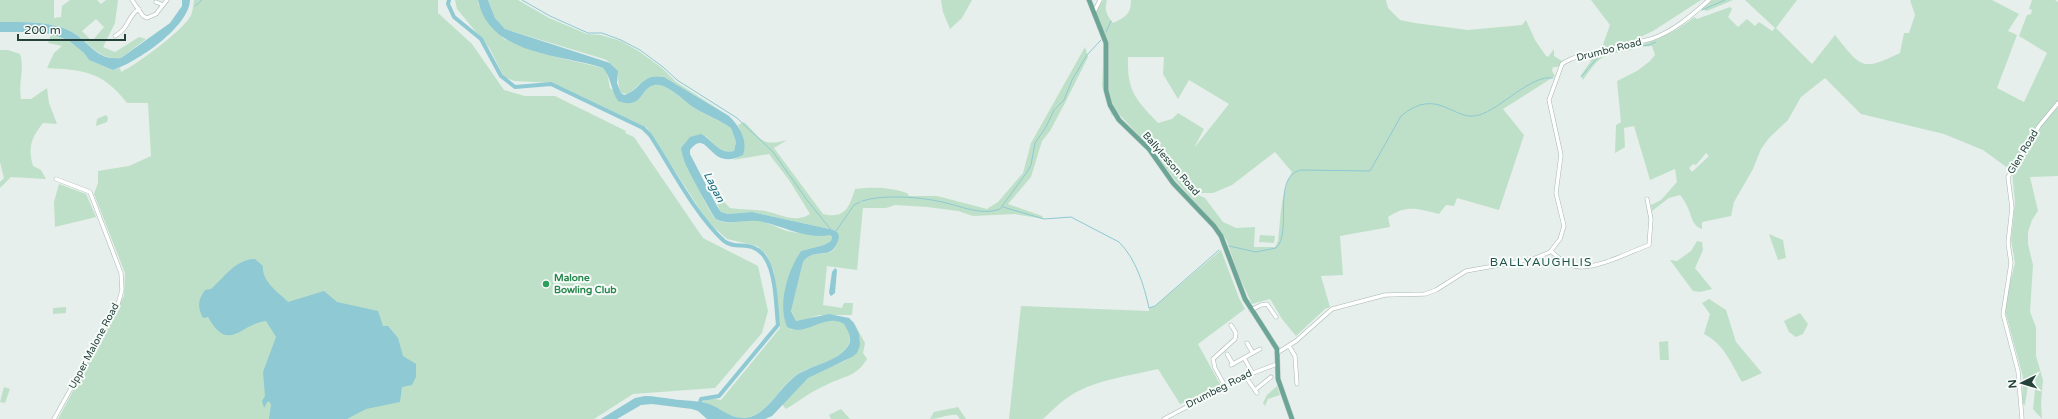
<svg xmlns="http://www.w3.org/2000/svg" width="2058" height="419" font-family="'Varela Round',sans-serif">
  <rect width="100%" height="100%" fill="#e6efeb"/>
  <g fill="#bfe0c8" fill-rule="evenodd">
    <path d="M0 0H54V18L61 17 62 6 70 0H97L101 4 106 0H118L115 23 103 47 115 52 139 37 146 39 121 58C94 60 90 39 68 30 48 21 22 22 0 22ZM96 19 104 27 92 41 82 31Z"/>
    <path d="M194 0H438V13L472 44 504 90 525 96H555L626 131 625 133 634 137 703 238 758 266 768 311 762 333 715 388 633 394 594 419H58L124 296 125 273 94 194 98 183V171L129 166 151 156 148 103H127C103 72 85 70 47 68L54 53 62 46 48 43 51 34 68 40 84 53 89 60 113 70 120 68 121 72C136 65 184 30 191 15 193 11 193 5 194 0Z"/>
    <path d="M455 0H478L479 6 504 39 552 56 603 68 607 72 610 88 632 103C639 99 646 87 653 85 666 81 685 102 696 109 707 116 720 120 731 128L736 142 734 151C722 155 714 144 706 136L682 148C684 160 708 212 716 219 725 226 744 220 755 220 767 221 776 228 787 231 801 234 816 234 830 235L832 237 831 241 824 245 801 251C791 266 773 319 792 330 804 327 836 314 845 325 850 331 852 340 847 347 835 364 811 364 795 376 777 389 768 416 744 418 728 419 716 405 701 403L709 398 721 400 780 328 774 272 766 254 757 246 727 239 708 222 647 128 552 83 514 81 504 77 490 49 457 9Z"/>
    <path d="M488 0H518L549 18 587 34 601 35 621 41 640 52 662 68 676 82 729 116 664 77C648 75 640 84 628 94L621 93C615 76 623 69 604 59L505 29 495 18Z"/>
    <path d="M941 0H972L962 18 950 29 943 12Z"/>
    <path d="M1103 0H1107C1104 10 1107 16 1113 23 1125 17 1131 15 1131 0H1386L1388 8 1400 20 1415 23 1468 30 1522 25 1526 20 1535 40 1546 56 1548 57 1554 49V56L1562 61 1558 67H1553L1552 71 1555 76 1503 109 1524 135 1499 210 1457 198 1454 206 1446 205 1439 214C1419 209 1407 204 1388 217L1390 227 1340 236 1343 275 1321 276 1330 307 1325 309 1296 336 1282 319 1270 299 1252 304 1238 274 1227 241 1218 227 1176 181 1145 142 1117 112 1112 116 1102 86 1104 46 1100 30 1094 20 1096 12ZM1128 57H1164L1163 74 1178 99 1189 80 1229 104 1194 148 1204 129 1178 113 1172 119 1158 123C1135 99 1127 91 1128 57ZM1275 152 1292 172C1280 193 1281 218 1278 241L1275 247H1254L1255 227 1236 228 1223 222 1205 198 1194 193H1213L1232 185Z"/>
    <path d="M1591 0H1701L1653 31 1632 41 1601 50 1610 25Z"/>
    <path d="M1712 0H1733L1707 11 1702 9Z"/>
    <path d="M1745 0H1797L1776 28 1812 64 1835 35C1861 67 1861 72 1900 53L1904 33H1909L1915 15 1910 0H1992L2019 14 2008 31 2017 35 1997 88 2024 102 2047 53 2019 36 2027 15 2031 14 2032 10 2029 9 2032 0H2055L2058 2V101L2030 134 2019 157 2009 169 1983 150 1944 134 1861 114 1825 78 1801 97 1788 120 1769 138 1761 149 1753 169 1734 202 1731 216 1702 222V229C1691 225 1692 215 1687 206 1685 202 1683 198 1680 195L1669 198 1652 211 1651 205 1661 200 1677 182 1675 169 1650 180 1634 126 1624 128 1625 147 1615 153 1616 125 1621 122 1617 81 1637 71 1650 61 1655 55 1652 46 1635 47 1632 50C1601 56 1601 54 1583 80L1581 75 1591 61 1587 56C1626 49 1664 43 1694 17L1697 19 1730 7 1732 9 1728 17 1738 27 1747 19 1755 26 1759 22 1772 31 1775 28ZM1706 153 1709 156 1692 172 1689 168 1693 164 1696 165Z"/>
    <path d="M1085 47 1088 57 1065 103 1050 131 1042 141 1031 177 1008 204 1042 216 1044 219 1015 214 973 216 958 211 927 207 895 205 886 208H863L857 270 827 266 823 305 842 308 844 303H853L852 315H819L804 320 796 321 791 310 803 262C816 244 838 266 838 233L834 230 752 212 728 214 721 212 706 183 730 208C742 210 754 209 765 211 781 214 795 224 810 214L789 180 769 154 733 160 743 155V137L738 125 744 122C762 139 761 147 787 140L774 148 823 214C845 219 849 208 855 189 874 187 889 187 907 193L909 196H937L987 209 998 202 1023 173 1031 143Z"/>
    <path d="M0 50H8L20 54C25 67 18 84 21 99H31L47 88 49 103 57 124 43 123C31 138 28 147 33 166L41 170 46 179 11 177 0 188V182L4 178 0 162Z"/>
    <path d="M2058 105V176L2030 177 2038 211 2032 220 2028 232V244L2033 265 2030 312 2036 327V356L2043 380 2041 403 2042 419 2033 409 2036 381 2029 378 2025 405 2022 404 2023 377 2004 307 2015 263 2011 240 2015 202 2012 172 2017 166 2022 165 2017 163 2040 127Z"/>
    <path d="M106 115 108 118 107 122 96 126 97 119Z"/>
    <path d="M59 184 86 194 96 217 55 227 54 202Z"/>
    <path d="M1769 234 1783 240 1786 258 1778 260Z"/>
    <path d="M1260 235 1275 236 1274 243 1259 242Z"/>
    <path d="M1697 241 1702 242 1703 250 1695 268 1712 289 1700 292 1693 291 1670 260 1677 261 1691 251Z"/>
    <path d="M1221 250 1239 298 1245 309 1198 344 1221 386 1180 404 1158 369C1129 376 1092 380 1067 398 1058 404 1051 412 1043 419H1009L1021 306 1149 311V308L1155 306Z"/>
    <path d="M1709 299 1726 310 1736 342 1762 373 1742 382C1731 363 1724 344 1704 334L1710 314 1702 303Z"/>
    <path d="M66 307V313L53 314V308Z"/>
    <path d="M1800 313 1808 324 1803 334 1796 337 1789 332 1784 321Z"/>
    <path d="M854 323 865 343 863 353 867 359C856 377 844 376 826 385 812 391 799 401 786 409L782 404C790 396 798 385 808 378 834 359 872 366 854 323Z"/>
    <path d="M1668 341 1669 360H1660L1659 342Z"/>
    <path d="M1277 386 1280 395 1268 399 1265 406 1263 403 1267 395Z"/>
    <path d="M4 387 10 389 5 403 0 402Z"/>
    <path d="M958 407 966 419H960L957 415C948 414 940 419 930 419L934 412Z"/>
    <path d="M841 409 850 419H831L829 415Z"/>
  </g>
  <g fill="#8ec9d4">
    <path d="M182 0H190C189 27 137 62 113 70L89 60 84 53 68 40 51 34 37 32H0V22C22 22 48 21 68 30 89 39 94 61 121 58L170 23 182 6Z"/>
    <path d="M478 0H488L495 18 505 29 610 63 618 71 617 83 621 93 624 95C641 90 641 73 664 77L729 116C740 127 748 140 743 155 708 173 709 126 690 150V154L717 206 721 212 728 214 752 212 834 230 838 233 839 237C833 264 815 245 803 262L791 311 796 321 829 314 849 318 854 323 859 334 860 345 857 353 852 357 808 378 772 416 765 419H707L698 411 692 409 652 404 641 405 617 419H601L635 398 645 396C654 396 663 398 672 399 684 401 697 400 709 404 721 408 730 419 745 418 767 415 777 391 793 378 809 364 836 364 848 346 853 338 848 331 844 324 824 312 807 338 787 327 777 304 788 270 801 251L824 245 831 241 832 237 830 235C805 240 782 225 758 221 745 219 728 226 716 219 713 217 688 170 685 163 683 158 682 153 681 148L690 137 701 134C713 140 719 155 734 151L736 142 731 128C720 120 708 116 696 109 686 103 667 82 654 85 639 89 643 110 618 101 611 91 611 76 603 68 560 54 489 55 478 0Z"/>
    <path d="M255 259 263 266C261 281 279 293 288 302L324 291 337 302 378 311 383 326H388L398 338 403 356 416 364V377L412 385 402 387 400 402 366 409 347 419H269L271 404 268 401 264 408 262 401 265 396 263 372 276 337 266 321C240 324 229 354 208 317L203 318C197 306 198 300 205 290L211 289C225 277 234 260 255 259Z"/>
    <path d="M835 268 837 270 835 293 831 296 829 293 832 272Z"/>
  </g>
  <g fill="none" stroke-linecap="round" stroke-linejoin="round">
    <g stroke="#8ec9d4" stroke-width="1">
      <path d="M522 0 550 16 588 33H602L621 40 640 50 663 67 677 80 737 118 773 152 807 200 832 231"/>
      <path d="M195 6 202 0"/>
      <path d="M1702 10 1725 0"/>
      <path d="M1106 32 1111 21"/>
      <path d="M1581 77 1599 56 1625 48 1649 45 1656 42"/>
      <path d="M862 201C883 194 921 197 942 202 961 206 981 216 1000 209L1027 172 1031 165 1035 143 1046 127 1054 110 1064 100 1072 80 1087 55 1101 40"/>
      <path d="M1003 207 1044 219 1071 217 1119 242C1136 259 1144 285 1149 308L1155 306 1219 250"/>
      <path d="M836 231 854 205 860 202"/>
      <path d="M1229 246 1256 252 1276 248C1293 233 1271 176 1301 170L1370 171 1401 116C1438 85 1454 123 1479 115 1501 109 1531 74 1553 78"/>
    </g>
    <path stroke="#8ec9d4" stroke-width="4" d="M449 0 448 4 454 17 481 39 501 76 515 87 551 84 643 128 650 135C671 167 696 216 724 241 736 251 754 238 766 259 776 275 776 307 778 325L719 396 701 399 699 407"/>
    <defs>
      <g id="minor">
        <path d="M132 0 143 16 147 18 156 14 167 0"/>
        <path d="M156 2 163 5"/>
        <path d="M1094 12 1100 0"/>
        <path d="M115 36C130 28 127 16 139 9"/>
        <path d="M1551 251C1558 258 1570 267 1581 267 1601 267 1630 252 1649 245L1651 219 1647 199"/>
        <path d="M1251 310 1261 305 1267 304 1276 317"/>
        <path d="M1247 343 1253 353"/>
        <path d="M1289 346 1295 356 1297 384"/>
        <path d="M1277 353 1296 341 1332 309 1385 295 1425 294 1436 290 1466 271 1533 259 1550 252 1560 239 1564 226 1556 193 1561 155 1549 100 1562 64C1575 53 1631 45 1651 39 1673 32 1692 15 1709 0"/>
        <path d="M1227 354 1233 364"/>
        <path d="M1244 358 1252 372"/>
        <path d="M1231 365 1260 349"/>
        <path d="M1245 376 1257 393"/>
        <path d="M1225 386 1215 368 1213 359 1235 339 1236 333 1231 325"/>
        <path d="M1255 390 1271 377"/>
        <path d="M54 419 118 304 122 290 121 273 90 192 56 179"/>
        <path d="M1164 419 1245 376 1277 364"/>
        <path d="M2022 419 2018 371 2003 314 2011 263 2008 243 2012 208 2008 177 2039 126 2058 103"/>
      </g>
      <path id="major" d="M1089 0 1106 43V90L1110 105 1119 120 1149 149 1173 183 1214 226 1221 236 1245 299 1277 349 1278 379 1292 419"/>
    </defs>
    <use href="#minor" stroke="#a8b8b2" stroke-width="4.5"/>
    <use href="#major" stroke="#c2cac8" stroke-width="5.5"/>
    <use href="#minor" stroke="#fff" stroke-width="3.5"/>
    <use href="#major" stroke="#6aa596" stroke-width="4.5"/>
  </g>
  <circle fill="#2e9e5b" stroke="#f7fbf9" stroke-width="1.5" cx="546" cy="284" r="4"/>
  <g text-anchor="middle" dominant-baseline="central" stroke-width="4" stroke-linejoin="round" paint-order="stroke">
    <g font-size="10" fill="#24423a" stroke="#f7fbf9">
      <text transform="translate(1609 50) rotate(-14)">Drumbo Road</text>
      <text transform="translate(2023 152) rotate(-59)">Glen Road</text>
      <text transform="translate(1171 164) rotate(49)">Ballylesson Road</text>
      <text transform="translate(94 346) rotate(-62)">Upper Malone Road</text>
      <text transform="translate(1219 389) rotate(-27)">Drumbeg Road</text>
    </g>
    <g font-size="10" font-weight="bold" fill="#27864d" stroke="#f7fbf9" text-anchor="start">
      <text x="554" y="278">Malone<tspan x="554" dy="12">Bowling Club</tspan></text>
    </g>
    <g font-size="11" font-style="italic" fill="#1c6f80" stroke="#f7fbf9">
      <text transform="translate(714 187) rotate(63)">Lagan</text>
    </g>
    <g font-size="12" letter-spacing="1" fill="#1f5548" stroke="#f7fbf9">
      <text x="1541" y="262">BALLYAUGHLIS</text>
    </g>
  </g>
  <g transform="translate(2022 383) rotate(265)" stroke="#f7fbf9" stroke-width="3" paint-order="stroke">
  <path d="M0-3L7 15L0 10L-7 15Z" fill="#24423a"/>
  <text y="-6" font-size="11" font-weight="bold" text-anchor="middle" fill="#24423a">N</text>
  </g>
  <path d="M18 34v6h107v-6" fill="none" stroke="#24423a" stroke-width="2"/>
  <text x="24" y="34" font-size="12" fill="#24423a" stroke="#f7fbf9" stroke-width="3" paint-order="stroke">200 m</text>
</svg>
